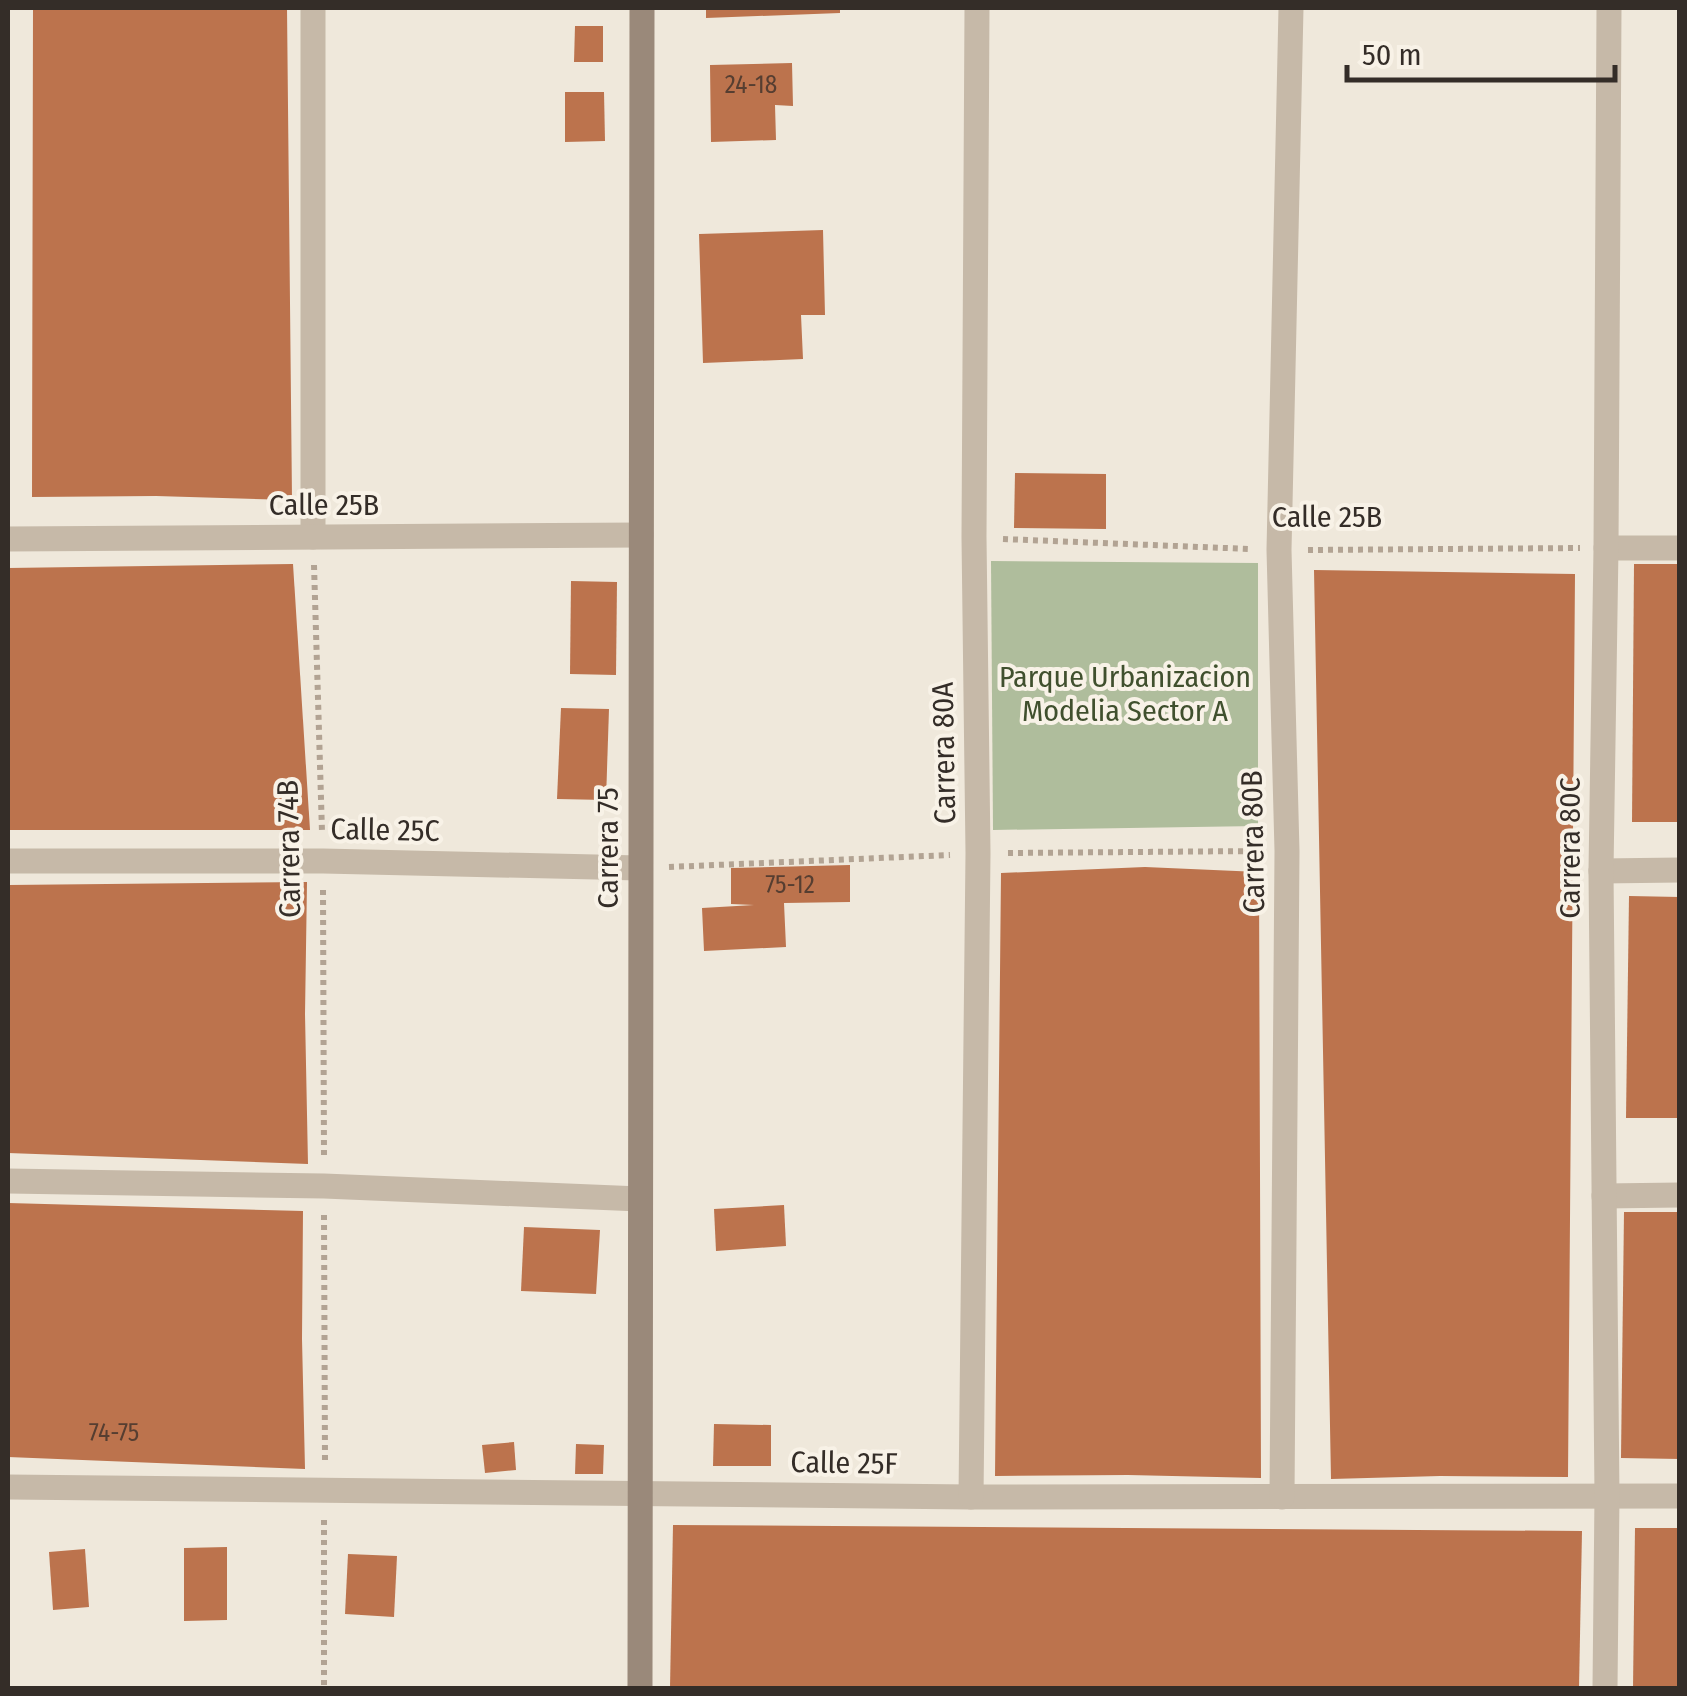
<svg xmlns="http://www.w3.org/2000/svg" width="1687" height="1696" font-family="'Fira Sans Condensed',sans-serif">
  <rect width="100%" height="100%" fill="#efe8db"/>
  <path fill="#afbd9c" d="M991 561 1258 563V826L993 830Z"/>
  <g fill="#bc734d">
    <path d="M33 8H287L292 500 156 496 32 497Z"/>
    <path d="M706 8H840V13L706 18Z"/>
    <path d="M575 26H603V62H574Z"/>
    <path d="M792 63 793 106 775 105 776 140 711 142 710 65Z"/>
    <path d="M565 92H604L605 141 565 142Z"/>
    <path d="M823 230 825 315H801L803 359 703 363 699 234Z"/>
    <path d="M1015 473 1106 474V529L1014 528Z"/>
    <path d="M293 564 310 830H8V568Z"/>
    <path d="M1634 564H1680V822H1632Z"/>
    <path d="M1314 570 1575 574 1568 1477 1440 1476 1331 1479Z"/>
    <path d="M571 581 617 582 616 675 570 674Z"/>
    <path d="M561 708 609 709 606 800 557 799Z"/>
    <path d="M850 865V902L784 903 786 947 704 951 702 908 754 905 731 904V868Z"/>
    <path d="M1145 867 1259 872 1261 1478 1128 1475 995 1476 1001 873Z"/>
    <path d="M307 882 305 1014 308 1164 8 1153V885Z"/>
    <path d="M1629 896 1680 897V1118H1626Z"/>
    <path d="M8 1203 303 1211 302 1339 305 1469 8 1457Z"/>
    <path d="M784 1205 786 1246 716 1251 714 1209Z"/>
    <path d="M1624 1212H1680V1459L1621 1458Z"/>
    <path d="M524 1227 600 1230 596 1294 521 1291Z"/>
    <path d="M714 1424 771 1425V1466H713Z"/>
    <path d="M514 1442 516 1470 485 1473 482 1445Z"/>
    <path d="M576 1444 604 1445 603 1474H575Z"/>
    <path d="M673 1525 1582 1531 1579 1688H670Z"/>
    <path d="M1635 1528H1680V1688H1633Z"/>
    <path d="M227 1547V1620L184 1621V1548Z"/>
    <path d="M85 1549 89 1607 53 1610 49 1552Z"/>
    <path d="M348 1554 397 1556 394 1617 345 1614Z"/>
  </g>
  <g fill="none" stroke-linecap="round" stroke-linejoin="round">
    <g stroke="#b2a393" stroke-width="6" stroke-dasharray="5 5" stroke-linecap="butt">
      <path d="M1003 539 1250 549"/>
      <path d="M1308 550 1580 548"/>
      <path d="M314 565 322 832"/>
      <path d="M1008 853 1260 851"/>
      <path d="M669 867 950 855"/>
      <path d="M323 890 324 1157"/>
      <path d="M324 1215 325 1462"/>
      <path d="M324 1520V1688"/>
    </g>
    <g stroke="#c6b9a8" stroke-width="25">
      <path d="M313 537V8"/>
      <path d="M8 539 641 535"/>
      <path d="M1606 548H1680"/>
      <path d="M8 861H323L640 868"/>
      <path d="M1601 871 1680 870"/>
      <path d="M8 1181 324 1186 640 1199"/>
      <path d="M1604 1196 1680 1195"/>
      <path d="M8 1487 971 1497 1680 1496"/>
      <path d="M971 1497 978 853 974 537 977 8"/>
      <path d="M1282 1497 1287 851 1279 550 1291 8"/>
      <path d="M1605 1688 1607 1496 1601 871 1606 548 1609 8"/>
    </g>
    <path stroke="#9a897a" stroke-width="25" d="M640 1688 642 8"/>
  </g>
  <g text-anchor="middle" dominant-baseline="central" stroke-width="8" stroke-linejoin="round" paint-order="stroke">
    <g font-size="25" fill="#563e31">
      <text x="751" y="85">24-18</text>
      <text x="790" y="885">75-12</text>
      <text x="114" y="1433">74-75</text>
    </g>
    <g font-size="30" fill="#342d28" stroke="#f8f2e7">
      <text x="324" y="505">Calle 25B</text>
      <text x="1327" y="517">Calle 25B</text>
      <text transform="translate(944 753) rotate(-91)">Carrera 80A</text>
      <text transform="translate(385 830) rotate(1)">Calle 25C</text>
      <text transform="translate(1253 842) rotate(-91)">Carrera 80B</text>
      <text transform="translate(608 848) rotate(-90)">Carrera 75</text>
      <text transform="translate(1570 848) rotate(-90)">Carrera 80C</text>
      <text transform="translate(289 849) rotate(-91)">Carrera 74B</text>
      <text transform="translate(844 1463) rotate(1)">Calle 25F</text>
    </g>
    <g font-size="30" fill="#40502e" stroke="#f8f2e7">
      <text x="1125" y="677">Parque Urbanizacion<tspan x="1125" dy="34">Modelia Sector A</tspan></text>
    </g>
  </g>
  <rect width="1687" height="1696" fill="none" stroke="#342d28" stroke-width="20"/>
  <path d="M1347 65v15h268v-15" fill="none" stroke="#342d28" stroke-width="5"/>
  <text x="1362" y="65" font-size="30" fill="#342d28" stroke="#f8f2e7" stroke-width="8" paint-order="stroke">50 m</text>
</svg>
